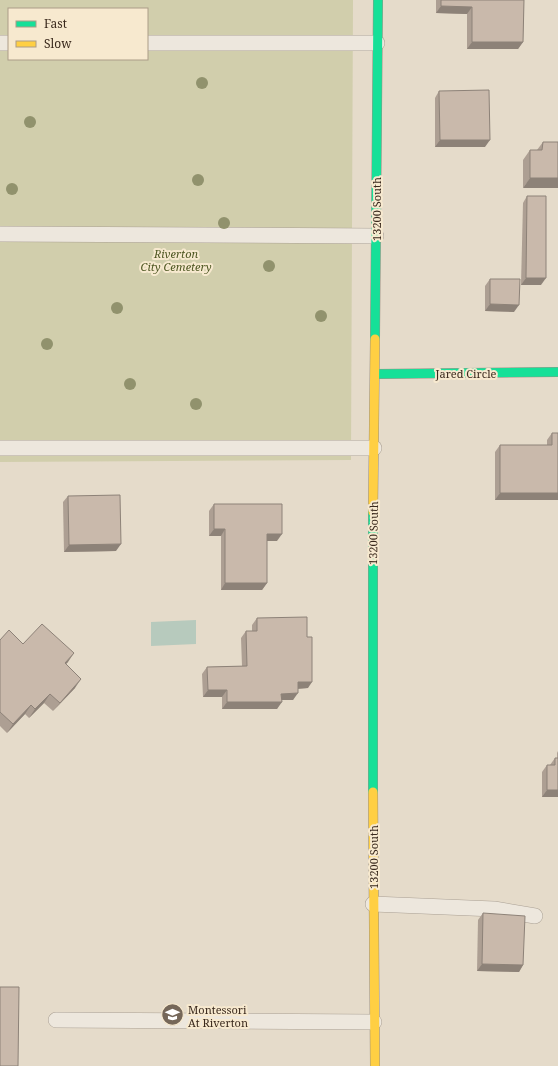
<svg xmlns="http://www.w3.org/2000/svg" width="558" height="1066" font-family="'Noto Serif',serif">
  <rect width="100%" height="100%" fill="#e5dbca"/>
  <path fill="#d1ceac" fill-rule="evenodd" d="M0 0H353L351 460 0 462ZM9 9H147V59H9Z"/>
  <path fill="#b7cabd" d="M196 620V644L151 646V622Z"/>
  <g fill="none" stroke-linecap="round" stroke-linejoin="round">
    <defs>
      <g id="lane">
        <path d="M0 43H9"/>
        <path d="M147 43H377"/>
        <path d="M0 234 376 236"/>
        <path d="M0 448H374"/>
        <path d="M373 904 494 909 535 916"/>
        <path d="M56 1020 374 1022"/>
      </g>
      <g id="fast">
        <path d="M375 339 378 0"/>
        <path d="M375 374 558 372"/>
        <path d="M373 792V512"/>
      </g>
      <g id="slow">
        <path d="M373 512 375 339"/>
        <path d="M373 792 375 1066"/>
      </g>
    </defs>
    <use href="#lane" stroke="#aaa094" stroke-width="16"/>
    <use href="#fast" stroke="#9a9084" stroke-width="10"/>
    <use href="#slow" stroke="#9a9084" stroke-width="10"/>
    <use href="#lane" stroke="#ede7dd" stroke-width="15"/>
    <use href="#fast" stroke="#16e098" stroke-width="9"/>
    <use href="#slow" stroke="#ffcf43" stroke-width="9"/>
  </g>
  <g fill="#91926d">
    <circle cx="202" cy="83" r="6"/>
    <circle cx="30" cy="122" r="6"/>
    <circle cx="198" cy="180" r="6"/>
    <circle cx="12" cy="189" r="6"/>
    <circle cx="224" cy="223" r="6"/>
    <circle cx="269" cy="266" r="6"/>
    <circle cx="117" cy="308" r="6"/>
    <circle cx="321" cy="316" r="6"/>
    <circle cx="47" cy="344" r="6"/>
    <circle cx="130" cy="384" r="6"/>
    <circle cx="196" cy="404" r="6"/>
  </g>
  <g fill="#ad9f93">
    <path d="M436 0H524L523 42 518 49H467V14L436 13Z"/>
    <path d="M439 91 485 147H435V98Z"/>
    <path d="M543 142H558L523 188V160L530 150H537Z"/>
    <path d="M527 196 541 285H521L523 203Z"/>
    <path d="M490 279 514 312 485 311V286Z"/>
    <path d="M552 433 558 500H495V452L500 445H547V440Z"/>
    <path d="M68 496 116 551 64 552 63 502Z"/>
    <path d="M214 504 277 541H267V583L262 590H221V536H209V511Z"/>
    <path d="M257 618 308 688 298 689 293 700H281L277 709H222V697H203L202 674 207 667 242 666 241 638 246 631H252V625Z"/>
    <path d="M0 640 23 644 68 662 66 664 75 688 53 711 44 703 29 718 25 714 7 733 0 726Z"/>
    <path d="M558 751V797H542V772L547 765H550L555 758H557V753Z"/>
    <path d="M483 913 523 965 519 972 477 971 478 920Z"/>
  </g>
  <g fill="#8d8278">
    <path d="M441 6 472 7 467 14 436 13Z"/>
    <path d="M472 42H523L518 49H467Z"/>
    <path d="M440 140H490L485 147H435Z"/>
    <path d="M530 178H558V188H523Z"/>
    <path d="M526 278H546L541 285H521Z"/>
    <path d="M490 304 519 305 514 312 485 311Z"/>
    <path d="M500 493H558V500H495Z"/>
    <path d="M214 529H225L221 536H209Z"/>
    <path d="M267 534H282L277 541H262Z"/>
    <path d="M121 544 116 551 64 552 69 545Z"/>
    <path d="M225 583H267L262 590H221Z"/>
    <path d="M74 653 68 662 58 672 65 663Z"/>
    <path d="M81 679 75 688 53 711Z"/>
    <path d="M298 682H312L308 688 293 689Z"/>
    <path d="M208 690H227L222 697H203Z"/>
    <path d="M298 693 293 700H276L281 694Z"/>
    <path d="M50 694 44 703 29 718 35 709Z"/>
    <path d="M227 702H282L277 709H222Z"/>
    <path d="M31 705 25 714 7 733 13 724Z"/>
    <path d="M547 790H558V797H542Z"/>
    <path d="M482 964 523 965 519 972 477 971Z"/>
  </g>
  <g fill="#c9b9ab" stroke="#8d8278">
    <path d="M441 0H524L523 42H472V7L441 6Z"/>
    <path d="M489 90 490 140H440L439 91Z"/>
    <path d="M543 142H558V178H530V150H542Z"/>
    <path d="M527 196H546V278H526Z"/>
    <path d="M490 279H520L519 305 490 304Z"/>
    <path d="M552 433H558V493H500V445H552Z"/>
    <path d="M120 495 121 544 69 545 68 496Z"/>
    <path d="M214 504H282V534H267V583H225V529H214Z"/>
    <path d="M307 617V637H312V682H298V693L281 694 282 702H227V690H208L207 667 247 666 246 631H257V618Z"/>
    <path d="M42 624 74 653 65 663 81 679 60 703 50 694 35 709 31 705 13 724 0 712V640L9 630 23 644Z"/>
    <path d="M555 758H558V790H547V765H555Z"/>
    <path d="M483 913 525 916 523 965 482 964Z"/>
    <path d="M0 987H19L18 1066H0Z"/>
  </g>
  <defs>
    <symbol id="school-disc" viewBox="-11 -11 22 22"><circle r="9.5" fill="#756759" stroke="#f7e9cf"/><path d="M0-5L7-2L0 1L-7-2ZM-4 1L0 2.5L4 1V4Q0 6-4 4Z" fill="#fff"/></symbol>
  </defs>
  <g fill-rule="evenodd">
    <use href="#school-disc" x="160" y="1002" width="25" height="25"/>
  </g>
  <g text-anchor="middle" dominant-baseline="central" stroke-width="4" stroke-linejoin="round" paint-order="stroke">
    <g font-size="11" fill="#39281c" stroke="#f7e9cf">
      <text transform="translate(376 209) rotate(-90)">13200 South</text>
      <text x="466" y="373">Jared Circle</text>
      <text transform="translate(373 533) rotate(-89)">13200 South</text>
      <text transform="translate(373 857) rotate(-90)">13200 South</text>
    </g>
    <g font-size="11" font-style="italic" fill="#4d5621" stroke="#f7e9cf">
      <text x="176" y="253">Riverton<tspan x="176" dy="13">City Cemetery</tspan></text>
    </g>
    <g font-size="11" fill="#39281c" stroke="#f7e9cf" text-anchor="start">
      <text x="188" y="1009">Montessori<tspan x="188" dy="13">At Riverton</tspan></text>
    </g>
  </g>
  <rect x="8" y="8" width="140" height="52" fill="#f7e9cf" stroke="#ab9c87"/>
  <rect x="16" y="21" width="20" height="6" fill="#16e098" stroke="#ab9c87"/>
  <text x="44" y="28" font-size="12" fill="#39281c">Fast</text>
  <rect x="16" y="41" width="20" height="6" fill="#ffcf43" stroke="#ab9c87"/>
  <text x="44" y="48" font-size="12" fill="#39281c">Slow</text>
</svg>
